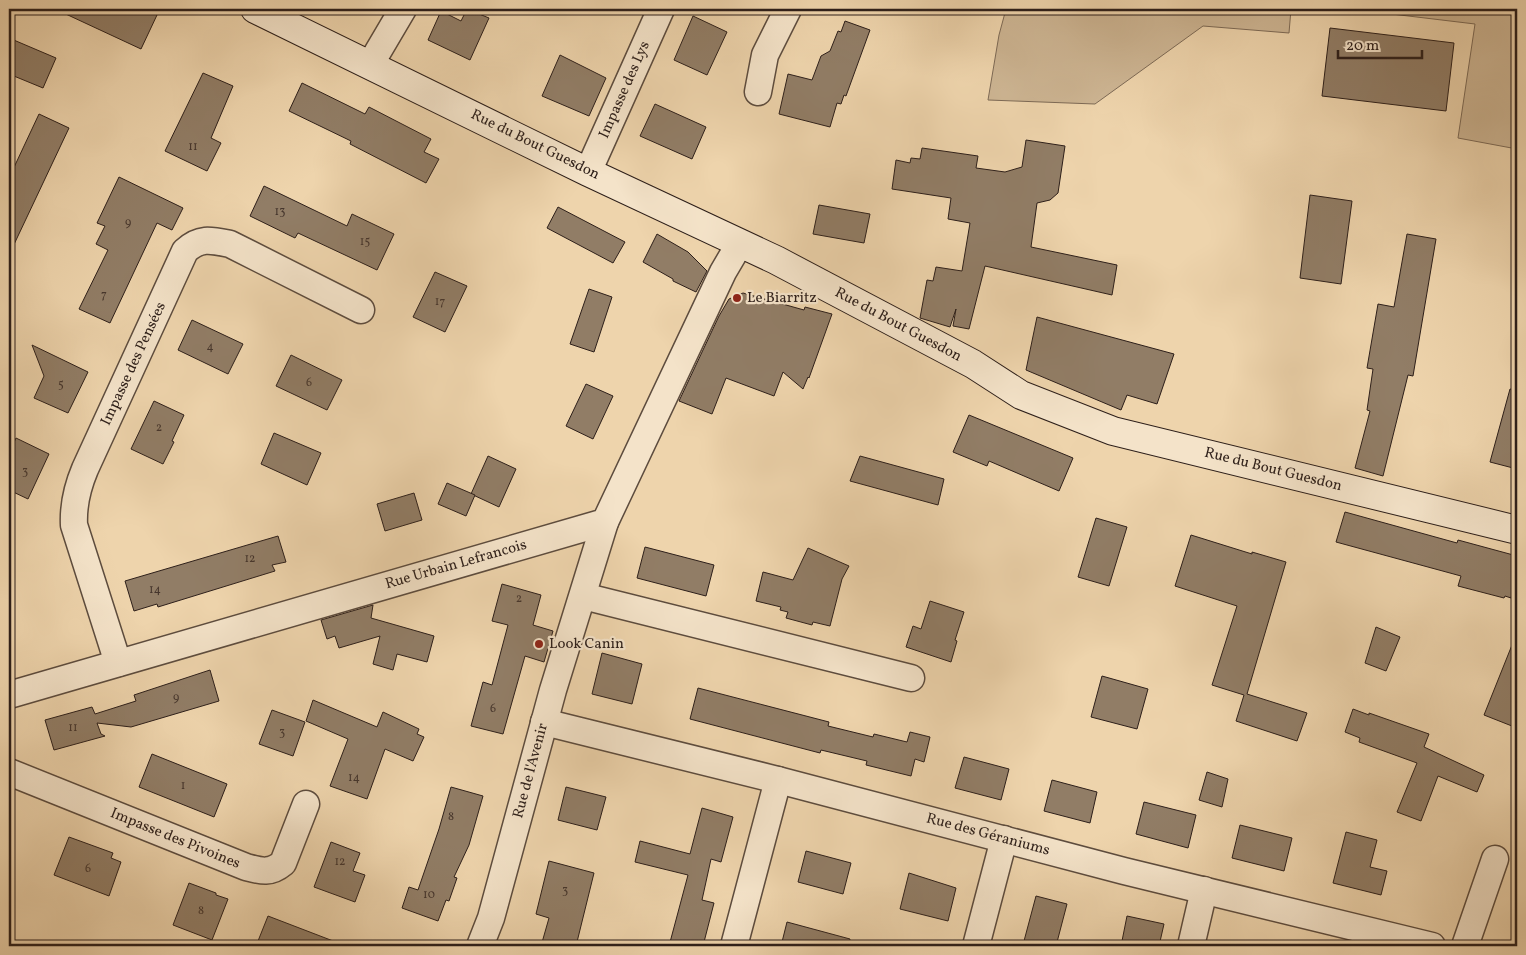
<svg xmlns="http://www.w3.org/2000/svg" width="1526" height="955" font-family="Vollkorn,serif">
  <rect width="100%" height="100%" fill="#eed4ac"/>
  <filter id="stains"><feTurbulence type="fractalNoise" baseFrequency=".004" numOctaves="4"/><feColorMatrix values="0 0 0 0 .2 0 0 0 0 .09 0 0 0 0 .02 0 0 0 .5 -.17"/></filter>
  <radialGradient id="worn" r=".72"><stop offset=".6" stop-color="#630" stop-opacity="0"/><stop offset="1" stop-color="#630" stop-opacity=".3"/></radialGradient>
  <g fill="#cdb593" stroke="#7d6a56">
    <path d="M1006 9H1291L1289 33 1203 26 1095 104 988 100 999 35Z"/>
    <path d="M1350 9H1517V149L1458 138 1475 24Z"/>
  </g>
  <g fill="#917d66" stroke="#2d1f1a">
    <path d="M55 9H145L157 15 141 49Z"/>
    <path d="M467 9 489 18 470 60 428 40 441 11 461 21Z"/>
    <path d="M693 16 727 32 707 75 674 60Z"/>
    <path d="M845 21 870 30 846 96 844 95 841 104 837 103 830 127 779 114 788 74 812 80 821 56 830 51 838 31 841 32Z"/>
    <path d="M1330 28 1454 43 1446 111 1322 96Z"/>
    <path d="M9 38 56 58 43 88 9 74Z"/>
    <path d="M560 55 606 78 589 116 542 96Z"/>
    <path d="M203 73 233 86 211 138 221 143 207 171 165 151Z"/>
    <path d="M302 83 365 114 369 107 431 139 424 152 439 159 426 183 350 144 351 141 289 111Z"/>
    <path d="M655 104 706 127 692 159 640 136Z"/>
    <path d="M39 114 69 128 9 255V178Z"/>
    <path d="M1026 140 1065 146 1058 193 1050 200 1037 203 1031 247 1117 265 1112 295 985 266 969 329 953 326 956 309 950 327 920 318 927 280 933 281 936 267 962 271 970 223 948 219 951 198 892 189 896 160 910 163 911 158 920 159 922 148 978 156 976 168 1005 172 1022 167Z"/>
    <path d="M119 177 183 208 172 230 157 223 110 323 79 309 108 250 96 244 105 226 97 223Z"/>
    <path d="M264 186 347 226 352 214 394 234 377 270 298 233 295 238 250 216Z"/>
    <path d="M1310 195 1352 201 1341 284 1300 278Z"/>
    <path d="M819 205 870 214 864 243 813 234Z"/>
    <path d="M558 207 625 242 613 263 547 228Z"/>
    <path d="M657 234 688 252 707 271 696 292 673 281V279L643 262Z"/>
    <path d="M1407 234 1436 239 1413 376 1408 375 1383 476 1355 468 1370 411 1367 410 1373 369 1367 368 1378 304 1394 307Z"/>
    <path d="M435 272 467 286 445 332 413 317Z"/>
    <path d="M589 289 612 297 594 352 570 344Z"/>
    <path d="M743 293 804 310 805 307 832 314 809 378 808 377 803 389 783 372 774 396 726 378 712 414 679 401 719 316 729 299Z"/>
    <path d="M1037 317 1174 354 1157 404 1127 395 1121 410 1026 370Z"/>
    <path d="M192 320 243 344 228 374 178 350Z"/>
    <path d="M32 345 88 372 68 413 34 398 44 376Z"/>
    <path d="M291 355 342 380 327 410 276 386Z"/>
    <path d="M586 384 613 396 593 439 566 426Z"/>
    <path d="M1510 389 1517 390V469L1490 462Z"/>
    <path d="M154 401 184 415 172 441 174 442 163 464 131 449Z"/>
    <path d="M969 415 1073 458 1059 491 989 461 987 466 953 452Z"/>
    <path d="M274 433 321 453 307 485 261 464Z"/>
    <path d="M16 438 49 454 28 499 9 490V453Z"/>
    <path d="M488 456 516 469 499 507 471 494Z"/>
    <path d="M860 456 944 479 938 505 850 481Z"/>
    <path d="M447 483 475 495 466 516 438 504Z"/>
    <path d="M414 493 422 520 385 531 377 504Z"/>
    <path d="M1345 512 1457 543 1458 540 1517 556V586L1514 585 1511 598 1505 596 1504 598 1458 586 1461 576 1336 542Z"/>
    <path d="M1096 518 1127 527 1109 586 1078 577Z"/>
    <path d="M1191 535 1252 554V552L1286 562 1247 694 1307 713 1297 741 1236 721 1244 695 1212 685 1237 606 1175 586Z"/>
    <path d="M278 536 286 562 272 565 275 571 158 607 157 604 134 611 125 581Z"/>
    <path d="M645 547 714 565 706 596 637 578Z"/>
    <path d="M808 548 849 566 842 579 830 626 813 622 812 625 786 618 788 612 780 610 781 607 756 601 763 572 793 580Z"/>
    <path d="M502 584 541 595 533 625 553 631 544 662 525 656 503 734 471 726 483 682 492 685 508 625 492 621Z"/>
    <path d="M930 601 964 612 955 640 957 641 951 662 906 647 913 626 921 629Z"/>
    <path d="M373 605 371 618 434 636 427 662 397 654 393 670 373 664 380 636 339 648 335 636 327 639 321 620Z"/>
    <path d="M1376 627 1400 637 1386 671 1365 663Z"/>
    <path d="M1516 635H1517V728L1484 715Z"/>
    <path d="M602 653 642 664 632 704 592 694Z"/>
    <path d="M210 670 219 701 131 727 97 723 101 734 105 736 54 750 45 720 92 707 95 714 136 701 134 695Z"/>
    <path d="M1102 676 1148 689 1137 729 1091 717Z"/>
    <path d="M698 688 829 722 828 726 873 737 874 734 907 742 910 732 930 737 924 762 915 759 911 776 866 765 867 761 821 750 820 753 690 719Z"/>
    <path d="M313 700 377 727 383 712 419 729 417 734 424 737 413 761 385 749 367 799 330 786 348 739 306 721Z"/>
    <path d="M1353 709 1369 715V713L1429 734 1424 747 1484 775 1477 792 1438 776 1421 821 1397 812 1417 763 1359 742 1360 738 1345 732Z"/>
    <path d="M272 710 305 722 293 756 259 744Z"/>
    <path d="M152 754 227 784 214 817 139 787Z"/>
    <path d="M964 757 1009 769 1001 800 955 788Z"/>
    <path d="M1207 772 1228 779 1222 807 1199 800Z"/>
    <path d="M1052 780 1097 792 1090 823 1044 811Z"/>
    <path d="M451 787 483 796 469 845 454 877 457 878 449 901 446 900 438 921 402 908 409 887 418 890 439 829Z"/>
    <path d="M566 787 606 797 597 830 558 820Z"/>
    <path d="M1144 802 1196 815 1188 848 1136 834Z"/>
    <path d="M702 808 733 817 721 862 711 859 702 900 714 903 703 946H669L688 875 635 862 640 841 690 854Z"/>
    <path d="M1240 825 1292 838 1284 871 1232 858Z"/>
    <path d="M1346 832 1377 840 1370 867 1387 871 1381 895 1333 883Z"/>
    <path d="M69 837 113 853 111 858 121 862 109 896 54 875Z"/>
    <path d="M331 842 360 853 353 871 365 875 355 902 314 887Z"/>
    <path d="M806 851 851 863 843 894 798 882Z"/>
    <path d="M549 861 594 873 576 946H541L549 918 536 914Z"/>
    <path d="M909 873 956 888 948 921 900 909Z"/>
    <path d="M189 883 216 893V895L228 899 212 940 173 925Z"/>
    <path d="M1036 896 1067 904 1056 946H1045L1024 941Z"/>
    <path d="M268 916 341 944 340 946H256Z"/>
    <path d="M1127 916 1164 924 1159 946H1121Z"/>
    <path d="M787 922 850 939 849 946H781Z"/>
  </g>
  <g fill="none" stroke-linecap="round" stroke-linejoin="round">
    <defs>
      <g id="street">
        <path d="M370 65 403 9"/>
        <path d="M758 92 765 55 788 9"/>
        <path d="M588 172 661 9"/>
        <path d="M583 596 911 678"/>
        <path d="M118 663 74 525C73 505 77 488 85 469L185 251C200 237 211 240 230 244L361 310"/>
        <path d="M9 695 605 522 723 272 740 243"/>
        <path d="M544 722 778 780 1124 871 1432 946"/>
        <path d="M9 772 246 867C261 871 270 874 283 863L306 804"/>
        <path d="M480 946 491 918 553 690 605 522"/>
        <path d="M734 946 778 780"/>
        <path d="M976 946 1004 839"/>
        <path d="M1191 946 1204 890"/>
        <path d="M1465 946 1495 859"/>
      </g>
      <path id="secondary" d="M255 9 588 172 776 260 973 364 1021 395 1113 431 1517 530"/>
    </defs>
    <use href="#street" stroke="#5d4c3e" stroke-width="29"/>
    <use href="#secondary" stroke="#2d1f1a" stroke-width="30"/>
    <use href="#street" stroke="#f4e3c9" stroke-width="26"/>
    <use href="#secondary" stroke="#f4e3c9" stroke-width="28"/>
  </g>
  <g fill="#8f2418" stroke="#f4e3c9" stroke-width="2">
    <circle cx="737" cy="298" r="5"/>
    <circle cx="539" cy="644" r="5"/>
  </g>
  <g text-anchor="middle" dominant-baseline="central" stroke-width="4.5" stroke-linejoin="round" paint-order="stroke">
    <g font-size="12" fill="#46362d">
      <text x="193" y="147">11</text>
      <text x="280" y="212">13</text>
      <text x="128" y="223">9</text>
      <text x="365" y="242">15</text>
      <text x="104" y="295">7</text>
      <text x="440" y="302">17</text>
      <text x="210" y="347">4</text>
      <text x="309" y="383">6</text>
      <text x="61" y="385">5</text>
      <text x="159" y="428">2</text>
      <text x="25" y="472">3</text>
      <text x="250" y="559">12</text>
      <text x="155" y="590">14</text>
      <text x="519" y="599">2</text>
      <text x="176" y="698">9</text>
      <text x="493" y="709">6</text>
      <text x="73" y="728">11</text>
      <text x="282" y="733">3</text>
      <text x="354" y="778">14</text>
      <text x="183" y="786">1</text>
      <text x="451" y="817">8</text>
      <text x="340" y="862">12</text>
      <text x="88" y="869">6</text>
      <text x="565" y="891">3</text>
      <text x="429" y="895">10</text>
      <text x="201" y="911">8</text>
    </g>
    <g font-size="15" fill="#2d1f1a" stroke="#f4e3c9">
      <text transform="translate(625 90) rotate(-66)">Impasse des Lys</text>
      <text transform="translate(535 145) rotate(26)">Rue du Bout Guesdon</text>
      <text transform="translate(898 325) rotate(28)">Rue du Bout Guesdon</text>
      <text transform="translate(134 364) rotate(-65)">Impasse des Pensées</text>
      <text transform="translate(1273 470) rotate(14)">Rue du Bout Guesdon</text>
      <text transform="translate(456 565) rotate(-16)">Rue Urbain Lefrancois</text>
      <text transform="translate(531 771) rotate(-75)">Rue de l'Avenir</text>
      <text transform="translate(988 835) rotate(15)">Rue des Géraniums</text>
      <text transform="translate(175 839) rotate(22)">Impasse des Pivoines</text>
    </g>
    <g font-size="15" fill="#2d1f1a" stroke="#f4e3c9" text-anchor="start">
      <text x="747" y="298">Le Biarritz</text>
      <text x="549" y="644">Look Canin</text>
    </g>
  </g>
  <rect width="1526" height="955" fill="none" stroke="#eed4ac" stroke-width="30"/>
  <rect x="10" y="10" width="1506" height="935" fill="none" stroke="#2d1f1a" stroke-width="2.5"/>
  <rect x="15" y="15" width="1496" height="925" fill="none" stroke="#2d1f1a"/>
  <path d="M1338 50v8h84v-8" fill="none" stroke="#2d1f1a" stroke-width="2.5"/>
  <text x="1346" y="50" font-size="15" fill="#2d1f1a" stroke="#f4e3c9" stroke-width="4" paint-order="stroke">20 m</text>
  <rect width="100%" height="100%" filter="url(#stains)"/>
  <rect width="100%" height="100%" fill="url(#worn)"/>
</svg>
